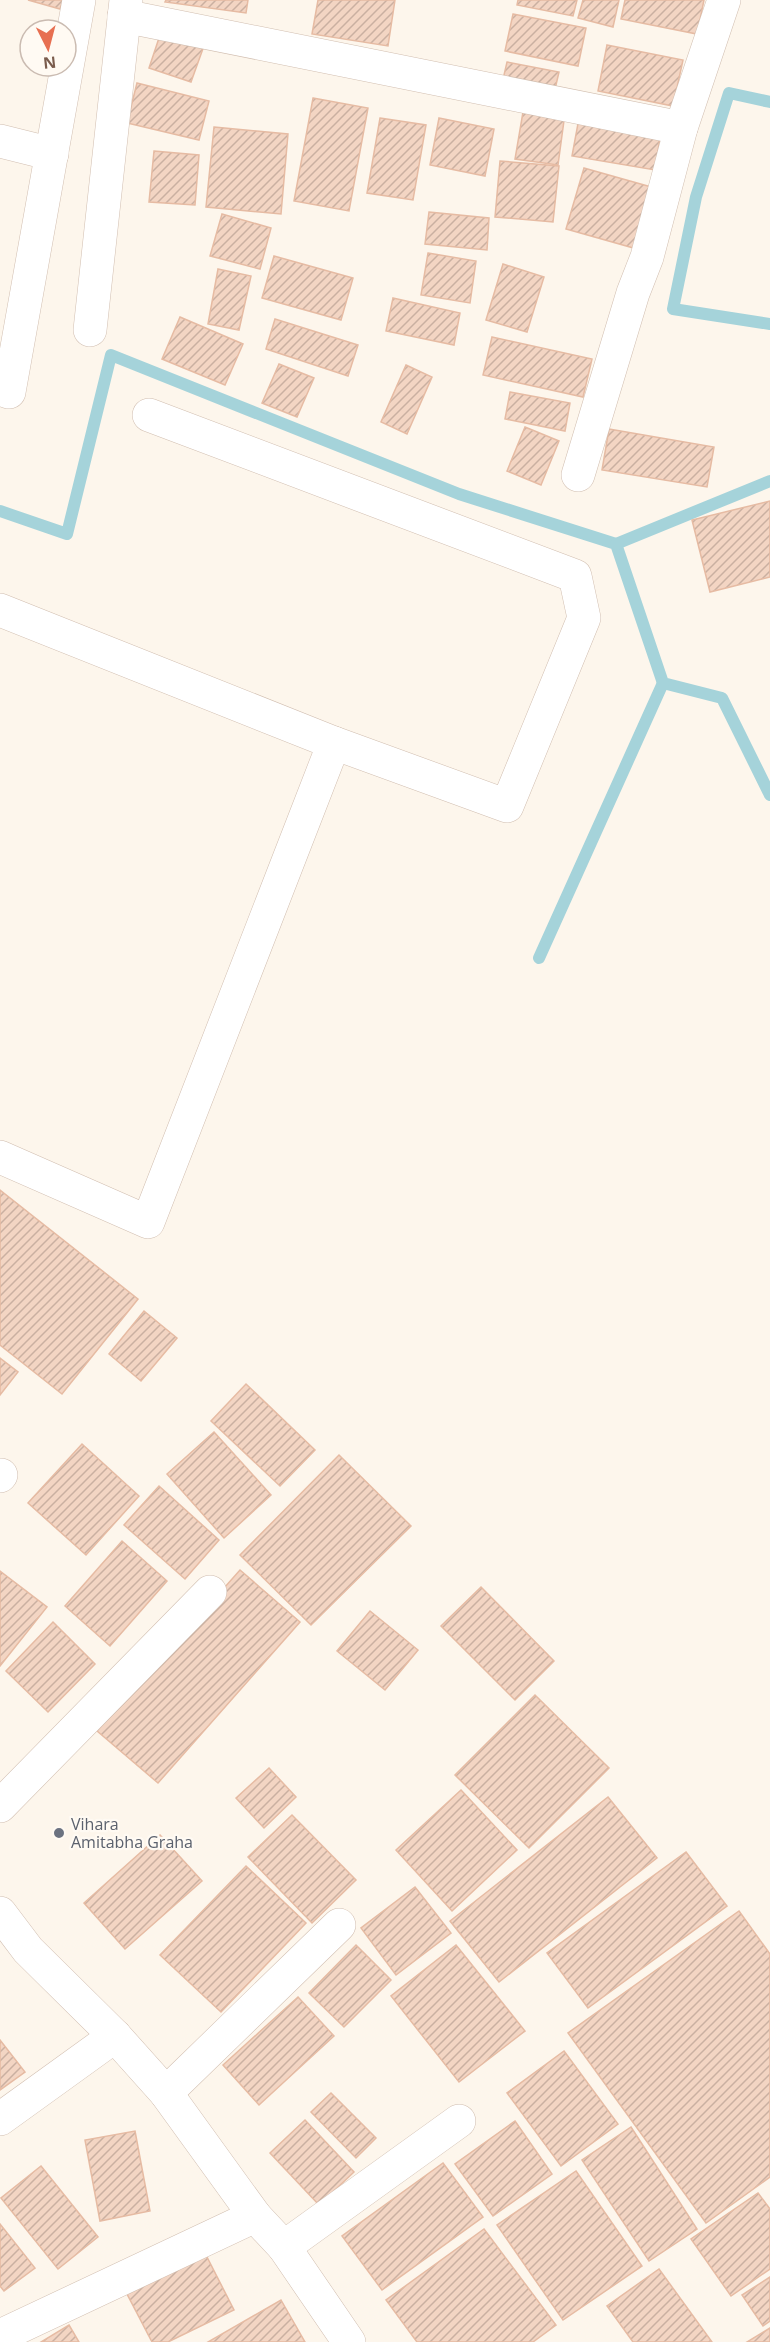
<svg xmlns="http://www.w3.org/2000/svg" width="770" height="2342" font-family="'Open Sans',sans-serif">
  <defs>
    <pattern id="building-hatch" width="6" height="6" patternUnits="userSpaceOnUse" patternTransform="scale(1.5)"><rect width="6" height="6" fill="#f3d5c3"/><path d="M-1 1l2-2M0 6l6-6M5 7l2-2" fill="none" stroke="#cab0a1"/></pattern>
  </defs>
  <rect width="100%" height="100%" fill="#fdf6ec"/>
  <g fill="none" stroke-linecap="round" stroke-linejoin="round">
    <g stroke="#a5d3da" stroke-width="12">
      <path d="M770 102 729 93 696 197 673 309 770 324"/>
      <path d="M0 511 67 534 111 355 459 494 616 544 663 683 722 698 770 795"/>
      <path d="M616 544 770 481"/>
      <path d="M539 958 663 683"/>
    </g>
  </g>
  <g fill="url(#building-hatch)" stroke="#e6bba3" stroke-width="1.5">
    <path d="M28 0H63L60 9Z"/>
    <path d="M166 0H248L246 13 165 2Z"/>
    <path d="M318 0H395L388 46 312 34Z"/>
    <path d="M518 0H577L573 16 517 5Z"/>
    <path d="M583 0H619L613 27 578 18Z"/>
    <path d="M625 0H704L697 34 621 19Z"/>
    <path d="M513 14 586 28 578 66 505 51Z"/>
    <path d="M162 29 205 43 191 82 149 68Z"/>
    <path d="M607 45 683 60 673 106 598 91Z"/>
    <path d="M507 62 559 72 553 98 501 88Z"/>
    <path d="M137 83 209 101 199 140 127 123Z"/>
    <path d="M313 98 368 108 349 211 294 201Z"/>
    <path d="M524 106 565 113 558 165 515 159Z"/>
    <path d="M380 118 426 125 413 200 367 193Z"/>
    <path d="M439 118 494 129 485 176 430 165Z"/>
    <path d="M579 118 661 131 655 170 572 156Z"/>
    <path d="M214 127 288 134 281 214 206 207Z"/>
    <path d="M154 151 199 155 195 205 149 202Z"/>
    <path d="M500 161 559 166 553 222 495 217Z"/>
    <path d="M584 168 655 188 637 249 566 229Z"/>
    <path d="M429 212 489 218 487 250 425 244Z"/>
    <path d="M222 214 271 228 260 269 210 256Z"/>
    <path d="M428 253 476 261 470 303 421 295Z"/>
    <path d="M274 256 353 278 341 320 262 298Z"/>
    <path d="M503 264 544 277 527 332 486 320Z"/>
    <path d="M218 269 251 276 239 330 208 324Z"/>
    <path d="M393 298 460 313 454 345 386 331Z"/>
    <path d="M180 317 243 344 225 385 162 359Z"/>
    <path d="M275 319 358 345 348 376 266 349Z"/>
    <path d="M492 337 592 359 583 397 483 375Z"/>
    <path d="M279 364 314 378 297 417 262 403Z"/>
    <path d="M406 365 432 377 407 434 381 422Z"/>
    <path d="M510 392 570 403 565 431 505 419Z"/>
    <path d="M525 427 559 441 541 485 507 471Z"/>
    <path d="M609 429 714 447 707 487 602 470Z"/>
    <path d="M770 501V577L710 592 692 520Z"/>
    <path d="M0 1190 138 1299 62 1394 0 1345Z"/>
    <path d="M144 1311 177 1338 141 1381 109 1354Z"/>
    <path d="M0 1358 18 1372 0 1395Z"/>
    <path d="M246 1384 315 1450 280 1486 211 1421Z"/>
    <path d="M214 1432 271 1495 224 1538 167 1474Z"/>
    <path d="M82 1444 139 1496 86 1555 28 1503Z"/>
    <path d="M339 1455 411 1526 311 1625 240 1555Z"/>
    <path d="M159 1486 219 1540 185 1579 124 1525Z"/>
    <path d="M122 1541 167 1581 110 1646 65 1606Z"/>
    <path d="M240 1570 300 1622 158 1783 97 1731Z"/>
    <path d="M0 1571 47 1607 0 1666Z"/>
    <path d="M481 1587 554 1661 515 1700 441 1626Z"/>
    <path d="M370 1611 418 1650 385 1690 337 1651Z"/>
    <path d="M53 1622 95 1664 48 1712 6 1671Z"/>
    <path d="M535 1695 609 1768 529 1848 455 1775Z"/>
    <path d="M269 1768 296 1797 264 1828 236 1798Z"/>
    <path d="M461 1790 517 1850 452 1911 396 1850Z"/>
    <path d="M608 1797 657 1858 499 1982 450 1921Z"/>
    <path d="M292 1815 356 1880 312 1923 248 1857Z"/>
    <path d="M160 1835 202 1881 125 1949 84 1903Z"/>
    <path d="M686 1852 727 1906 588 2008 547 1953Z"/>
    <path d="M246 1866 306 1923 221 2012 160 1955Z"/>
    <path d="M415 1887 451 1933 396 1975 361 1928Z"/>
    <path d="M739 1911 770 1954V2177L706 2223 568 2033Z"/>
    <path d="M356 1945 391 1980 344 2027 309 1993Z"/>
    <path d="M456 1945 525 2031 459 2082 391 1996Z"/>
    <path d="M298 1997 334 2036 259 2105 223 2065Z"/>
    <path d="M0 2040 25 2072 0 2090Z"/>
    <path d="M564 2051 618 2124 561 2166 507 2093Z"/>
    <path d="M331 2093 376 2138 356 2158 311 2112Z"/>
    <path d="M305 2120 354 2172 319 2205 270 2153Z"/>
    <path d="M515 2121 552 2174 493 2216 455 2164Z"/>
    <path d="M631 2127 697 2229 649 2261 582 2160Z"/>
    <path d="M135 2131 150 2211 100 2221 85 2140Z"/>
    <path d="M443 2163 483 2217 382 2290 342 2236Z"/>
    <path d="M41 2166 98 2237 58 2269 1 2198Z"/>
    <path d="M576 2171 642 2266 563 2320 497 2225Z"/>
    <path d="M758 2193 770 2209V2269L731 2296 691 2239Z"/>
    <path d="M0 2224 35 2268 4 2291 0 2286Z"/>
    <path d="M484 2229 556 2325 533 2342H417L386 2300Z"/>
    <path d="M206 2255 234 2310 168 2342H152L127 2294Z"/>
    <path d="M659 2269 712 2342H633L607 2306Z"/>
    <path d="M770 2277V2321L763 2326 742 2295Z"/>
    <path d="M281 2300 305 2342H208Z"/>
    <path d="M69 2325 79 2342H41Z"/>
    <path d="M770 2328V2342H747Z"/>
  </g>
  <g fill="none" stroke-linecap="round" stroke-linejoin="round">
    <defs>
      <g id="street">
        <path d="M124 16 681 128"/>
        <path d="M0 141 52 154"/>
        <path d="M90 330 126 0"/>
        <path d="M0 389 9 392 79 0"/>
        <path d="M578 475 633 293 647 257 681 128 724 0"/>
        <path d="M0 610 334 743"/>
        <path d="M0 1157 148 1222 334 743 507 806 584 618 575 576 149 415"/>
        <path d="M0 1476 1 1475"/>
        <path d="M0 1806 210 1592"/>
        <path d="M0 1913 28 1950 115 2036 166 2093 255 2216 284 2247 349 2342"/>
        <path d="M166 2093 339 1925"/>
        <path d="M0 2119 115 2036"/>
        <path d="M284 2247 459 2121"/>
        <path d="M0 2336 255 2216"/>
      </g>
    </defs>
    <use href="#street" stroke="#d1beb0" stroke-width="34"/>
    <use href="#street" stroke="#fff" stroke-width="33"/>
  </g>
  <circle fill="#6b7280" stroke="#fffaf3" stroke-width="2" cx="59" cy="1833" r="6"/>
  <g text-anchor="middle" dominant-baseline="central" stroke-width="4.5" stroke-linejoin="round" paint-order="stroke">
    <g font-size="16" fill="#5b616d" stroke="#fffaf3" text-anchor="start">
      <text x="71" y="1824">Vihara<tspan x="71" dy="18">Amitabha Graha</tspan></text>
    </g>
  </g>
  <g transform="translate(48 48) rotate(174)"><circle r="28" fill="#fffaf3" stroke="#cabbb1" stroke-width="1.5"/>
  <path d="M0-4.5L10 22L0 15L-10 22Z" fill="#e76f51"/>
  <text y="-9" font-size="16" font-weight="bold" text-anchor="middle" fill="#7a5c4d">N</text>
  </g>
</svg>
